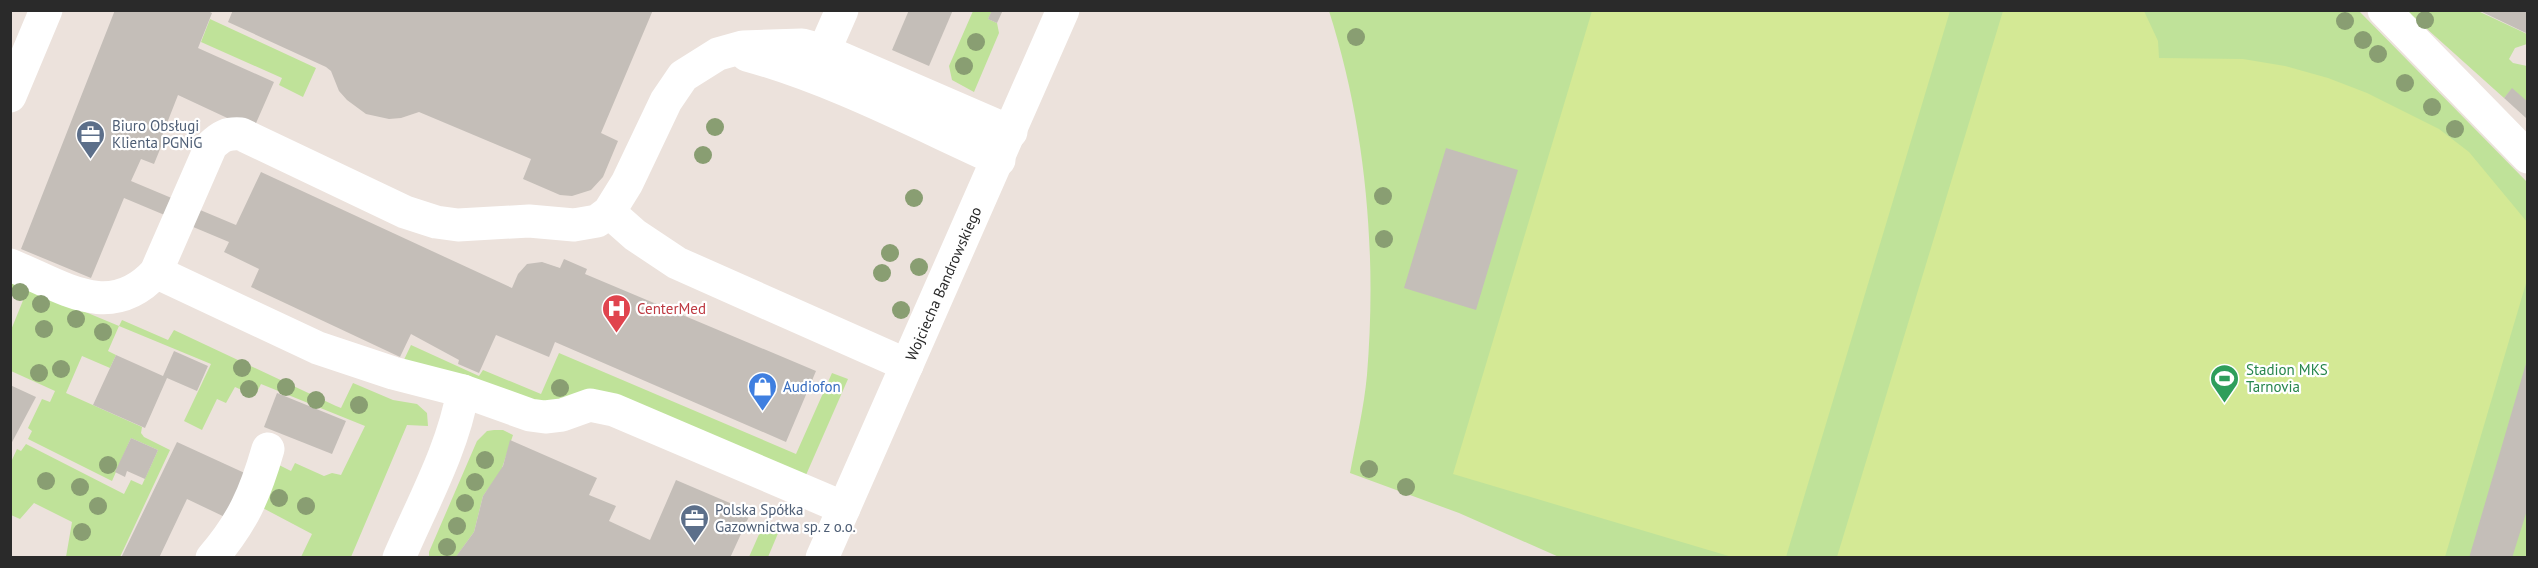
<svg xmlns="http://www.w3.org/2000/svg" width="2538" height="568" font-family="'PT Sans',sans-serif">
  <rect width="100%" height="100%" fill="#ece2dc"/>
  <g fill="#bfe299">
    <path d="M973 11H992L988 19 997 23 999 33 974 92 952 80 949 66Z"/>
    <path d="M1329 11H2359L2527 182V557H1559L1459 513 1350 473C1356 441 1364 408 1367 375 1377 253 1366 127 1329 11Z"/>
    <path d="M2407 11H2478L2527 34V44L2515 48 2509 59 2513 63 2527 66V102L2512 89 2504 98Z"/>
    <path d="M210 19 316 68 303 97 279 85 282 78 201 42Z"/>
    <path d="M11 281 119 326 122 320 168 340 174 330 336 406 341 408 353 383 393 400 417 404 427 413 428 426 407 425 351 557H301L312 534 259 506 279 465 291 471 295 463 324 476 332 473 341 475 365 426 261 384 255 396 235 387 226 403 217 399 202 430 184 421 211 364 119 326 108 351 116 355 110 368 82 356 66 393 142 427 141 433 144 437 170 450 120 557H66L72 522 34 503 20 519 11 515V462L17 449 21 451 26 444 124 494 131 480 142 485 158 450 131 438 112 481 28 439 32 431 28 428 42 399 50 402 55 391 11 371V330L24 298 11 292Z"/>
    <path d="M411 345 479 376 483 370 541 394 559 353 796 454 832 373 848 379 806 475 402 364Z"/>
    <path d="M494 430H503L513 435 501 471 483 496 474 532 456 557 429 558V552L477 441 487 431Z"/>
    <path d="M770 522 775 524 779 531 768 557H749L764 523Z"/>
  </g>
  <g fill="#d4e995">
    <path d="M1592 11H1950L1786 557H1732L1453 474Z"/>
    <path d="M2003 11H2144L2158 41 2159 58 2243 59 2285 66 2328 78 2367 93 2439 129 2469 152 2527 222V280L2445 557H1837Z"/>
  </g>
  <g fill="#c4beb8">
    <path d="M115 10H206L212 13 198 48 274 82 253 130 178 95 162 136 165 137 154 164 141 159 131 181 236 225 261 172 512 288 518 274 527 264 542 262 560 268 564 259 587 269 585 274 816 371 786 442 555 342 549 357 496 335 479 373 458 364 459 360 411 334 400 357 251 287 259 269 224 252 229 242 124 198 91 278 21 249Z"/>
    <path d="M233 10H653L601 133 618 141 603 177 591 190 572 196 560 195 523 179 531 159 419 112 401 118 389 119 366 114 347 100 339 91 331 71 326 67 228 22Z"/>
    <path d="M909 10H953L929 66 892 50Z"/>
    <path d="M992 10H1003L997 23 988 19Z"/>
    <path d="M2478 10H2528V34Z"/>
    <path d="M2512 88 2528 102 2526 118 2504 98Z"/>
    <path d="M1446 148 1518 170 1476 310 1404 288Z"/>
    <path d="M174 351 208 366 197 391 167 378 145 428 93 405 116 355 163 376Z"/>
    <path d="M2527 360 2528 507 2512 558H2469Z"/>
    <path d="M10 385 36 397 10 446Z"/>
    <path d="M277 393 346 421 332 454 264 427Z"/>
    <path d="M131 438 158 450 145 479 127 471 125 477 115 472Z"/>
    <path d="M510 440 597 478 589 495 616 506 609 521 650 540 676 480 751 512 730 558H455L474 532 483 496 503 466Z"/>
    <path d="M177 442 249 475 229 519 187 499 159 558H121Z"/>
  </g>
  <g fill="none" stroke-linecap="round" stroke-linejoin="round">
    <g stroke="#fff" stroke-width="33">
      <path d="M842 10 824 51 1011 132"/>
      <path d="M2384 10 2528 157"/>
      <path d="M747 55C834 79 917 123 999 160"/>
      <path d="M10 96 46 10"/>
      <path d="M609 212 635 235 677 263 907 365"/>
      <path d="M10 265C62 286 110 323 156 272L211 146C221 136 227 133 241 134L405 212 436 222 458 225 529 221 574 225 597 221 609 212 627 183 666 101 683 76 718 54 743 47 802 45 824 51"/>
      <path d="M156 272 318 348 393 373 463 391 530 415 545 417 562 415 590 405 614 410 844 508"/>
      <path d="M212 558C243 522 255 494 268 449"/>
      <path d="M399 558C422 504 453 449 463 391"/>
      <path id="s1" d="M822 558 1063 10"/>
    </g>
  </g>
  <g fill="#899e72">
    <circle cx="2425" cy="20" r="9"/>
    <circle cx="2345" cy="21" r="9"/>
    <circle cx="1356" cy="37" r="9"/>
    <circle cx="2363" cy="40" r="9"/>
    <circle cx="976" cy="42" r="9"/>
    <circle cx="2378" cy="54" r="9"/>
    <circle cx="964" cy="66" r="9"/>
    <circle cx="2405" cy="83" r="9"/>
    <circle cx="2432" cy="107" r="9"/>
    <circle cx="715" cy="127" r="9"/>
    <circle cx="2455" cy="129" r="9"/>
    <circle cx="703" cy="155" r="9"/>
    <circle cx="1383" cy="196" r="9"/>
    <circle cx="914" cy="198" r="9"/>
    <circle cx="1384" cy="239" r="9"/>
    <circle cx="890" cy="253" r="9"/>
    <circle cx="919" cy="267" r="9"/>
    <circle cx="882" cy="273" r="9"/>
    <circle cx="20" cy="292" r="9"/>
    <circle cx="41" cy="304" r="9"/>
    <circle cx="901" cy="310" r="9"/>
    <circle cx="76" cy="319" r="9"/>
    <circle cx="44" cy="329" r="9"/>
    <circle cx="103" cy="332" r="9"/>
    <circle cx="242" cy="368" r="9"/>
    <circle cx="61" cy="369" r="9"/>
    <circle cx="39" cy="373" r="9"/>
    <circle cx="286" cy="387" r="9"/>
    <circle cx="560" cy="388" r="9"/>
    <circle cx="249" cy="389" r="9"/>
    <circle cx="316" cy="400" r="9"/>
    <circle cx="359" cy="405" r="9"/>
    <circle cx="485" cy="460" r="9"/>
    <circle cx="108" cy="465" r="9"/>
    <circle cx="1369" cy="469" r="9"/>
    <circle cx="46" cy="481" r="9"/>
    <circle cx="475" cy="482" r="9"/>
    <circle cx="80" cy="487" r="9"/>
    <circle cx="1406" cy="487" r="9"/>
    <circle cx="279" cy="498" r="9"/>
    <circle cx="465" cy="503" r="9"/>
    <circle cx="98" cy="506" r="9"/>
    <circle cx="306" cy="506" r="9"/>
    <circle cx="457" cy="526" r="9"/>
    <circle cx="82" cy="532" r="9"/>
    <circle cx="447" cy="547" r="9"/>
  </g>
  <defs>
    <symbol id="office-pin" viewBox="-11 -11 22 30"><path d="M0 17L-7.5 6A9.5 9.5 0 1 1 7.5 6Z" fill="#5c6f8a" stroke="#fff"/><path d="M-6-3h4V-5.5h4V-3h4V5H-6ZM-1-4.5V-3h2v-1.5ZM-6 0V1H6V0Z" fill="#fff"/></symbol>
    <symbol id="hospital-pin" viewBox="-11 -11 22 30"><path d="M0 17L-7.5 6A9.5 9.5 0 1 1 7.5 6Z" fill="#e0444e" stroke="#fff"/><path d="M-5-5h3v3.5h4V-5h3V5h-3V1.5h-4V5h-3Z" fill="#fff"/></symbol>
    <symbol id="stadium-pin" viewBox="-11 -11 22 30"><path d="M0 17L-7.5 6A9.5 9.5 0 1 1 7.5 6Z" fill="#2e9e5b" stroke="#fff"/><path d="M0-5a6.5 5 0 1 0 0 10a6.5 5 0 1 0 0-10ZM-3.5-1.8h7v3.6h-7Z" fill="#fff"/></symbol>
    <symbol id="shop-pin" viewBox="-11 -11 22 30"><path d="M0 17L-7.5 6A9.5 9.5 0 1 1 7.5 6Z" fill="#3f7fe0" stroke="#fff"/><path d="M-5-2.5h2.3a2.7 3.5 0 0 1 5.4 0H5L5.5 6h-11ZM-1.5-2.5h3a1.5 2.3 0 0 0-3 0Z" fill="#fff"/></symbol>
  </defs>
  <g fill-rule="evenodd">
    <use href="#office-pin" x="74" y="118" width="33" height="45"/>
    <use href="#hospital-pin" x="600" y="292" width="33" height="45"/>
    <use href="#stadium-pin" x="2208" y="362" width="33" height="45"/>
    <use href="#shop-pin" x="746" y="370" width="33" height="45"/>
    <use href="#office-pin" x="678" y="502" width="33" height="45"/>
  </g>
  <g text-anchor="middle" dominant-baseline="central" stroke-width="4.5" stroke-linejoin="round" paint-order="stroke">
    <g font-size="15" fill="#4e5e75" stroke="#fff" text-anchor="start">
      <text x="112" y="125">Biuro Obsługi<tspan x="112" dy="17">Klienta PGNiG</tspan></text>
      <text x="715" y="509">Polska Spółka<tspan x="715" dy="17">Gazownictwa sp. z o.o.</tspan></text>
    </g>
    <g font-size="15" fill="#2a2a2a" stroke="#fff">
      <text stroke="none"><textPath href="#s1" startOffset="300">Wojciecha Bandrowskiego</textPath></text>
    </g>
    <g font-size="15" fill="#be3a42" stroke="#fff" text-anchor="start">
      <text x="637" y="308">CenterMed</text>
    </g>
    <g font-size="15" fill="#27864d" stroke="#fff" text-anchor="start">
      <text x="2246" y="369">Stadion MKS<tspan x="2246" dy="17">Tarnovia</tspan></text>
    </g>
    <g font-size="15" fill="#366cbe" stroke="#fff" text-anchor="start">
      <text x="783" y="386">Audiofon</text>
    </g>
  </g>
  <rect width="2538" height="568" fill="none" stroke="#2a2a2a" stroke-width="24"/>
</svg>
